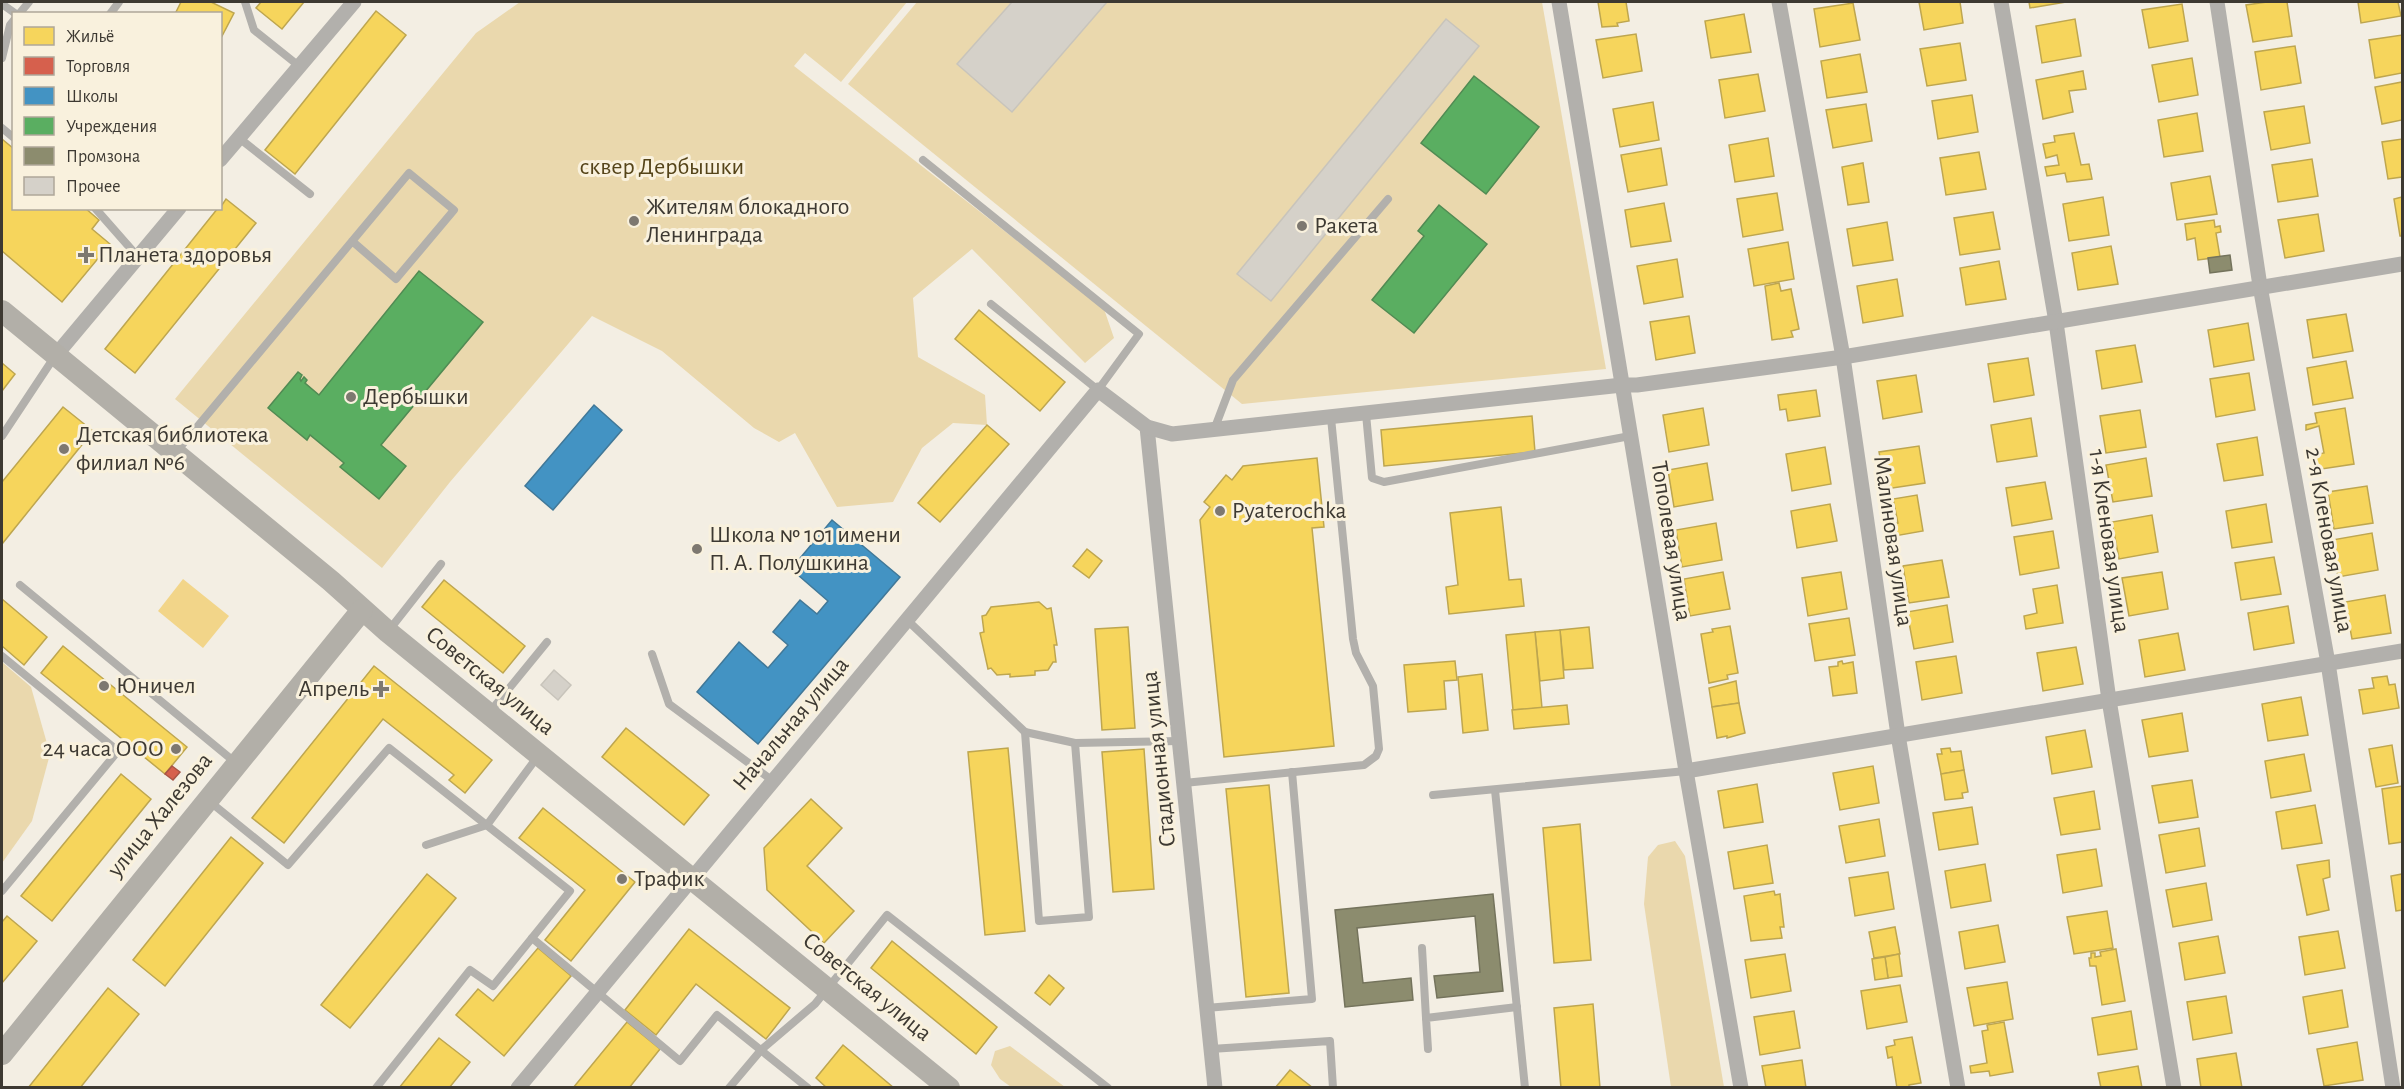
<svg xmlns="http://www.w3.org/2000/svg" width="2404" height="1089" font-family="'Alegreya Sans',sans-serif">
  <rect width="100%" height="100%" fill="#f3eee3"/>
  <g fill="#ead8ad">
    <path d="M520 2H907L841 82 805 53 794 66 1104 309 1114 338 1085 363 972 249 913 298 918 357 985 395 987 425 953 423 922 448 893 502 837 507 795 433 779 442 754 428 662 351 592 316 450 482 382 568 175 399 476 33Z"/>
    <path d="M917 2H1542L1606 369 1242 404 848 84Z"/>
    <path d="M2 662 31 687 50 754 32 821 2 863Z"/>
    <path d="M1675 841 1685 856 1724 1087H1671L1644 904 1648 857 1658 845Z"/>
    <path d="M1010 1046 1065 1087H1011L1000 1079 991 1065 995 1051Z"/>
  </g>
  <path fill="#f2d589" d="M183 579 229 616 203 648 158 611Z"/>
  <g fill="#f6d55c" stroke="#bea64f" stroke-width="1.5">
    <path d="M181 2H211L234 13 220 40V14H175Z"/>
    <path d="M261 2H304L282 29 256 8Z"/>
    <path d="M1598 2H1626L1629 21 1617 23 1618 26 1602 27Z"/>
    <path d="M1919 2H1960L1963 23 1924 30Z"/>
    <path d="M2029 2H2066L2030 8Z"/>
    <path d="M2267 2H2287L2292 36 2253 42 2246 5Z"/>
    <path d="M2358 2H2398L2401 16 2361 23Z"/>
    <path d="M1853 3 1860 40 1820 47 1814 9Z"/>
    <path d="M2182 4 2188 41 2149 48 2142 10Z"/>
    <path d="M376 11 406 35 295 174 265 150Z"/>
    <path d="M1744 14 1751 52 1711 58 1705 21Z"/>
    <path d="M2075 19 2081 56 2042 63 2036 26Z"/>
    <path d="M1636 34 1642 71 1603 78 1596 40Z"/>
    <path d="M2402 35V73L2375 78 2369 40Z"/>
    <path d="M1960 43 1966 80 1927 86 1920 49Z"/>
    <path d="M2295 46 2301 83 2261 90 2255 52Z"/>
    <path d="M1860 54 1867 92 1827 98 1821 61Z"/>
    <path d="M2192 58 2198 95 2159 102 2152 65Z"/>
    <path d="M2083 71 2086 89 2069 91 2073 112 2043 119 2036 80Z"/>
    <path d="M1758 74 1765 111 1725 118 1719 80Z"/>
    <path d="M2402 82V120L2382 124 2375 87Z"/>
    <path d="M1972 95 1978 132 1938 139 1932 101Z"/>
    <path d="M1653 102 1659 140 1620 147 1613 109Z"/>
    <path d="M1866 104 1872 141 1833 148 1826 110Z"/>
    <path d="M2304 106 2310 143 2271 150 2264 112Z"/>
    <path d="M2197 113 2203 151 2164 157 2158 120Z"/>
    <path d="M2074 133 2081 165 2089 164 2092 179 2067 182 2065 173 2047 176 2045 167 2059 165 2057 155 2046 158 2043 144 2055 142 2054 136Z"/>
    <path d="M1768 138 1774 176 1735 182 1729 145Z"/>
    <path d="M2 139 14 149V208H85L99 220 92 229 110 244 62 302 2 251Z"/>
    <path d="M2402 139V177L2388 179 2382 142Z"/>
    <path d="M1661 148 1667 185 1628 192 1621 155Z"/>
    <path d="M1979 152 1986 189 1946 195 1940 158Z"/>
    <path d="M2312 159 2318 196 2278 202 2272 165Z"/>
    <path d="M1863 163 1869 202 1848 205 1842 167Z"/>
    <path d="M2210 176 2217 214 2177 220 2171 183Z"/>
    <path d="M1777 193 1783 230 1743 237 1737 199Z"/>
    <path d="M2103 197 2109 235 2069 241 2063 204Z"/>
    <path d="M2402 197V236H2400L2394 199Z"/>
    <path d="M226 199 256 223 135 373 105 349 218 208H220Z"/>
    <path d="M1664 203 1671 241 1631 247 1625 210Z"/>
    <path d="M1993 212 2000 249 1960 255 1954 218Z"/>
    <path d="M2318 214 2324 251 2285 258 2278 220Z"/>
    <path d="M2214 220 2215 227 2220 226 2221 232 2216 233 2220 257 2198 260 2195 238 2187 240 2185 224Z"/>
    <path d="M1887 222 1893 260 1853 266 1847 229Z"/>
    <path d="M1788 242 1794 279 1754 286 1748 249Z"/>
    <path d="M2111 246 2118 284 2078 290 2072 253Z"/>
    <path d="M1677 259 1683 297 1644 304 1637 266Z"/>
    <path d="M1999 261 2006 299 1966 305 1960 268Z"/>
    <path d="M1897 279 1903 316 1863 323 1857 286Z"/>
    <path d="M1779 283 1781 291 1791 289 1799 329 1791 331 1793 337 1772 340 1765 286Z"/>
    <path d="M979 310 1065 382 1040 411 955 339Z"/>
    <path d="M2346 314 2353 351 2313 358 2307 320Z"/>
    <path d="M1689 316 1695 353 1656 360 1650 322Z"/>
    <path d="M2248 323 2254 360 2214 367 2208 330Z"/>
    <path d="M2135 345 2142 382 2102 389 2096 351Z"/>
    <path d="M2028 358 2034 395 1994 402 1988 364Z"/>
    <path d="M2346 361 2353 398 2313 405 2307 368Z"/>
    <path d="M2 363 15 374 2 391Z"/>
    <path d="M2249 373 2255 410 2216 417 2210 379Z"/>
    <path d="M1916 375 1922 412 1883 419 1877 381Z"/>
    <path d="M1816 390 1820 416 1788 421 1786 409 1780 410 1778 395Z"/>
    <path d="M63 407 93 431 2 544V482Z"/>
    <path d="M1703 408 1709 445 1669 452 1663 415Z"/>
    <path d="M2345 408 2354 464 2315 470 2313 455 2324 453 2319 426 2306 430V425L2317 423 2315 413Z"/>
    <path d="M2140 410 2146 447 2106 453 2100 416Z"/>
    <path d="M1532 416 1535 452 1384 466 1381 430Z"/>
    <path d="M2031 418 2037 456 1997 462 1991 425Z"/>
    <path d="M987 425 1009 444 940 522 918 503Z"/>
    <path d="M2257 437 2263 475 2224 481 2217 444Z"/>
    <path d="M1919 446 1925 483 1886 489 1879 452Z"/>
    <path d="M1825 447 1831 484 1792 491 1786 454Z"/>
    <path d="M1317 458 1324 527 1312 528 1334 746 1224 757 1200 520 1210 507 1204 502 1226 475 1232 480 1243 466Z"/>
    <path d="M2146 458 2152 496 2113 502 2106 465Z"/>
    <path d="M1707 463 1713 500 1674 507 1668 470Z"/>
    <path d="M2045 482 2052 519 2012 526 2006 488Z"/>
    <path d="M2367 486 2373 523 2334 529 2328 492Z"/>
    <path d="M1917 495 1923 531 1889 537 1887 524 1898 523 1893 499Z"/>
    <path d="M1830 504 1837 541 1797 548 1791 511Z"/>
    <path d="M2266 504 2272 542 2232 548 2226 511Z"/>
    <path d="M1501 507 1509 580 1521 579 1524 606 1449 614 1446 587 1458 585 1450 513Z"/>
    <path d="M2152 515 2158 552 2119 559 2112 522Z"/>
    <path d="M1716 523 1722 560 1682 567 1676 530Z"/>
    <path d="M2053 531 2059 568 2020 575 2014 537Z"/>
    <path d="M2372 533 2378 570 2338 577 2332 540Z"/>
    <path d="M1087 549 1102 561 1089 578 1073 566Z"/>
    <path d="M2274 557 2281 594 2241 600 2235 563Z"/>
    <path d="M1942 560 1949 597 1909 603 1903 566Z"/>
    <path d="M1723 572 1730 609 1690 616 1684 579Z"/>
    <path d="M1841 572 1847 609 1808 616 1802 578Z"/>
    <path d="M2162 572 2168 609 2129 616 2122 578Z"/>
    <path d="M444 580 525 646 503 673 422 607Z"/>
    <path d="M2057 585 2063 623 2026 629 2024 616 2037 613 2033 589Z"/>
    <path d="M2385 595 2391 633 2352 639 2345 602Z"/>
    <path d="M2 599 47 637 24 665 2 646Z"/>
    <path d="M1039 602 1047 609 1051 608 1057 645H1054L1056 662H1053L1048 670 1035 671V675L1010 677V674L997 675 991 668 988 669 980 633 984 632 982 616 986 615 991 607Z"/>
    <path d="M1947 605 1953 642 1914 649 1907 612Z"/>
    <path d="M2288 606 2294 643 2254 650 2248 613Z"/>
    <path d="M1849 618 1855 655 1815 661 1809 624Z"/>
    <path d="M1730 626 1738 673 1727 675 1728 679 1709 683 1701 634 1713 632 1712 629Z"/>
    <path d="M1128 627 1135 728 1102 730 1095 629Z"/>
    <path d="M1589 627 1593 668 1564 670 1560 630Z"/>
    <path d="M1560 630 1564 678 1540 681 1535 632Z"/>
    <path d="M1535 632 1542 708 1513 710 1506 635Z"/>
    <path d="M2178 633 2185 670 2145 677 2139 640Z"/>
    <path d="M63 646 187 747 165 774 41 673Z"/>
    <path d="M2076 647 2083 684 2043 691 2037 653Z"/>
    <path d="M1956 656 1962 693 1922 700 1916 662Z"/>
    <path d="M1455 661 1457 680 1444 681 1446 709 1408 712 1404 665Z"/>
    <path d="M1842 661 1843 664 1853 662 1857 693 1833 696 1829 667 1838 666V662Z"/>
    <path d="M374 666 492 760 465 793 449 780 454 775 383 719 284 843 252 818Z"/>
    <path d="M1482 674 1488 730 1463 733 1458 677Z"/>
    <path d="M2387 676 2389 685 2395 684 2399 708 2363 714 2359 690 2374 688 2372 678Z"/>
    <path d="M1736 681 1739 703 1712 707 1709 688Z"/>
    <path d="M2301 697 2308 735 2268 741 2262 704Z"/>
    <path d="M1739 703 1745 733 1727 738V736L1717 738 1712 707Z"/>
    <path d="M1567 705 1569 724 1514 729 1512 710Z"/>
    <path d="M2182 713 2188 751 2149 757 2142 720Z"/>
    <path d="M626 728 709 795 684 825 602 757Z"/>
    <path d="M2085 730 2092 767 2052 774 2046 737Z"/>
    <path d="M2392 745 2398 783 2376 787 2369 749Z"/>
    <path d="M1008 748 1025 931 985 935 968 752Z"/>
    <path d="M1950 748 1951 752 1961 751 1964 770 1941 774 1937 754H1942L1941 749Z"/>
    <path d="M1144 749 1154 889 1113 892 1102 752Z"/>
    <path d="M2304 754 2311 791 2271 798 2265 761Z"/>
    <path d="M1873 766 1879 803 1840 810 1833 773Z"/>
    <path d="M1964 770 1968 792 1962 793 1963 798 1945 800 1941 774Z"/>
    <path d="M121 774 151 799 52 921 21 896Z"/>
    <path d="M2192 780 2198 817 2159 823 2152 786Z"/>
    <path d="M1757 784 1763 822 1724 828 1718 791Z"/>
    <path d="M1269 785 1289 993 1246 997 1226 789Z"/>
    <path d="M2402 786V842L2389 844 2382 789Z"/>
    <path d="M2094 791 2100 829 2061 835 2054 798Z"/>
    <path d="M811 799 842 828 807 866 854 911 824 943 767 890 764 848Z"/>
    <path d="M2315 805 2322 843 2282 849 2276 812Z"/>
    <path d="M1972 807 1978 844 1939 850 1933 813Z"/>
    <path d="M543 808 635 882 571 961 545 940 585 890 519 838Z"/>
    <path d="M1879 819 1885 856 1846 863 1839 826Z"/>
    <path d="M1580 824 1591 960 1554 963 1543 828Z"/>
    <path d="M2199 828 2205 866 2166 873 2159 835Z"/>
    <path d="M231 837 263 863 165 986 133 960Z"/>
    <path d="M1767 845 1773 883 1734 889 1728 852Z"/>
    <path d="M2096 849 2102 886 2063 893 2057 855Z"/>
    <path d="M2329 860 2330 877 2323 879 2329 910 2307 915 2297 865Z"/>
    <path d="M1985 864 1991 901 1951 908 1945 871Z"/>
    <path d="M1888 872 1894 909 1855 916 1849 878Z"/>
    <path d="M427 874 456 898 350 1028 321 1005Z"/>
    <path d="M2402 874V910L2396 911 2391 876Z"/>
    <path d="M2206 883 2212 920 2173 927 2166 890Z"/>
    <path d="M1774 891 1775 895 1780 894 1784 927H1780L1782 938 1751 941 1744 896Z"/>
    <path d="M2107 911 2113 948 2074 954 2067 917Z"/>
    <path d="M7 916 37 941 2 983V922Z"/>
    <path d="M1998 925 2005 962 1965 969 1959 932Z"/>
    <path d="M1895 927 1900 954 1874 958 1869 932Z"/>
    <path d="M689 929 790 1008 766 1039 696 984 656 1035 625 1010Z"/>
    <path d="M2338 931 2345 968 2305 975 2299 937Z"/>
    <path d="M2218 936 2225 973 2185 980 2179 943Z"/>
    <path d="M892 941 997 1027 976 1054 871 968Z"/>
    <path d="M538 948 571 976 504 1056 456 1015 478 989 493 1001Z"/>
    <path d="M2116 949 2125 1001 2102 1005 2096 966H2090L2089 958H2091V953H2095V957L2101 956 2100 952Z"/>
    <path d="M1785 954 1791 991 1751 998 1745 960Z"/>
    <path d="M1899 954 1902 976 1888 978 1885 957Z"/>
    <path d="M1885 957 1888 978 1875 980 1872 959Z"/>
    <path d="M1049 975 1064 988 1050 1005 1035 993Z"/>
    <path d="M2007 982 2013 1019 1974 1026 1967 988Z"/>
    <path d="M1900 985 1907 1022 1867 1029 1861 991Z"/>
    <path d="M108 988 139 1014 80 1088H28Z"/>
    <path d="M2342 990 2348 1027 2309 1034 2303 997Z"/>
    <path d="M2226 996 2232 1033 2193 1040 2187 1002Z"/>
    <path d="M1593 1004 1600 1088H1561L1554 1008Z"/>
    <path d="M1794 1011 1800 1048 1760 1055 1754 1017Z"/>
    <path d="M2131 1011 2137 1049 2098 1055 2092 1018Z"/>
    <path d="M627 1022 660 1049 629 1088H573Z"/>
    <path d="M2004 1022 2013 1072 1990 1076 1989 1071 1971 1073 1970 1066 1987 1063 1982 1031 1988 1030 1987 1025Z"/>
    <path d="M1912 1037 1921 1083 1909 1085V1087L1897 1088 1892 1057 1888 1058 1886 1047 1895 1045 1894 1040Z"/>
    <path d="M439 1038 470 1062 449 1088H399Z"/>
    <path d="M2357 1042 2363 1080 2324 1086 2317 1049Z"/>
    <path d="M843 1045 894 1088H827L816 1078Z"/>
    <path d="M2236 1053 2242 1088H2201L2197 1059Z"/>
    <path d="M1802 1060 1806 1088H1766L1762 1066Z"/>
    <path d="M2138 1066 2142 1088H2101L2098 1073Z"/>
    <path d="M1290 1070 1313 1088H1275Z"/>
  </g>
  <path fill="#d6604d" stroke="#a85445" stroke-width="1.5" d="M172 766 180 772 173 780 165 774Z"/>
  <g fill="#4393c3" stroke="#417898" stroke-width="1.5">
    <path d="M594 405 622 430 553 510 525 486Z"/>
    <path d="M832 520 900 577 758 744 697 692 739 642 768 668 788 645 773 632 800 600 817 614 828 601 791 569Z"/>
  </g>
  <g fill="#5aae61" stroke="#518b53" stroke-width="1.5">
    <path d="M1474 76 1539 127 1486 194 1421 143Z"/>
    <path d="M1439 205 1487 244 1414 333 1372 300 1424 236 1418 231Z"/>
    <path d="M419 271 483 322 381 445 406 466 379 499 340 467 344 463 310 435 307 440 268 408 298 372 302 375 300 379 301 381 304 377 307 380 305 383 319 395Z"/>
  </g>
  <g fill="#8c8c6e" stroke="#74735c" stroke-width="1.5">
    <path d="M2230 255 2232 270 2210 273 2208 258Z"/>
    <path d="M1493 894 1503 991 1437 998 1434 976 1480 972 1475 916 1357 928 1363 983 1411 978 1413 1000 1345 1007 1335 910Z"/>
  </g>
  <g fill="#d5d1c9" stroke="#c8c4bb" stroke-width="1.5">
    <path d="M1012 2H1107L1012 112 957 64Z"/>
    <path d="M1446 19 1479 46 1271 301 1237 274Z"/>
    <path d="M554 670 571 685 558 700 541 685Z"/>
  </g>
  <g fill="none" stroke-linecap="round" stroke-linejoin="round">
    <g stroke="#b2b0ac" stroke-width="8">
      <path d="M245 2 254 30 299 66"/>
      <path d="M2 4 16 14"/>
      <path d="M19 14 29 2"/>
      <path d="M110 14 119 2"/>
      <path d="M2 58 10 25 14 20"/>
      <path d="M2 128 14 138"/>
      <path d="M239 138 310 194"/>
      <path d="M923 160 1139 334 1098 390 991 304"/>
      <path d="M95 208 138 257"/>
      <path d="M1366 414 1372 478 1384 482 1630 436"/>
      <path d="M1214 430 1233 380 1388 199"/>
      <path d="M2 436 55 356"/>
      <path d="M177 451 409 173 454 210 396 279 352 241"/>
      <path d="M20 585 236 763"/>
      <path d="M907 620 1025 732 1075 743 1179 741"/>
      <path d="M390 629 441 564"/>
      <path d="M652 654 669 704 773 781"/>
      <path d="M2 656 118 751 2 891"/>
      <path d="M489 713 547 642"/>
      <path d="M1025 732 1039 921 1089 917 1075 743"/>
      <path d="M1184 783 1364 765 1376 756 1379 749 1373 686 1356 653 1353 639 1331 418"/>
      <path d="M1495 790 1525 1088"/>
      <path d="M1433 795 1686 771"/>
      <path d="M209 801 288 865 389 748 570 891 532 938 680 1061 717 1015 808 1088"/>
      <path d="M426 845 487 825 538 756"/>
      <path d="M1422 948 1426 1018"/>
      <path d="M1206 1008 1312 999 1292 772"/>
      <path d="M1211 1049 1330 1041 1333 1088"/>
      <path d="M1428 1049 1426 1018 1517 1007"/>
      <path d="M376 1088 470 970 493 986 532 938"/>
      <path d="M729 1088 761 1050 815 1004 887 915 1108 1088"/>
    </g>
    <g stroke="#b2b0ac" stroke-width="15">
      <path d="M1559 2 1686 771 1741 1088"/>
      <path d="M1779 2 1843 357 1898 735 1958 1088"/>
      <path d="M2001 2 2056 322 2109 700 2174 1088"/>
      <path d="M2217 2 2260 286 2328 663 2393 1088"/>
      <path d="M220 160 354 2"/>
      <path d="M56 355 179 208"/>
      <path d="M1147 427 1215 1088"/>
      <path d="M1686 771 2402 651"/>
      <path d="M518 1088 1098 390 1147 427 1172 434 1622 385H1637L1843 357 2402 264"/>
    </g>
    <g stroke="#b2afa8" stroke-width="22">
      <path d="M2 311 331 581 388 632 949 1088"/>
      <path d="M2 1054 362 610"/>
    </g>
  </g>
  <g fill="#7d7870" stroke="#f9f1dd" stroke-width="2">
    <circle cx="634" cy="221" r="6"/>
    <circle cx="1302" cy="226" r="6"/>
    <path d="M83 246h6v6h6v6h-6v6h-6v-6h-6v-6h6z"/>
    <circle cx="351" cy="397" r="6"/>
    <circle cx="64" cy="449" r="6"/>
    <circle cx="1220" cy="511" r="6"/>
    <circle cx="697" cy="549" r="6"/>
    <circle cx="104" cy="686" r="6"/>
    <path d="M378 680h6v6h6v6h-6v6h-6v-6h-6v-6h6z"/>
    <circle cx="176" cy="749" r="6"/>
    <circle cx="622" cy="879" r="6"/>
  </g>
  <g text-anchor="middle" dominant-baseline="central" stroke-width="6" stroke-linejoin="round" paint-order="stroke">
    <g font-size="24" fill="#554419" stroke="#f9f1dd">
      <text x="662" y="167">сквер Дербышки</text>
    </g>
    <g font-size="24" fill="#3d3932" stroke="#f9f1dd" text-anchor="start">
      <text x="646" y="207">Жителям блокадного<tspan x="646" dy="28">Ленинграда</tspan></text>
      <text x="1314" y="226">Ракета</text>
      <text x="98" y="255">Планета здоровья</text>
      <text x="363" y="397">Дербышки</text>
      <text x="76" y="435">Детская библиотека<tspan x="76" dy="28">филиал №6</tspan></text>
      <text x="1232" y="511">Pyaterochka</text>
      <text x="709" y="535">Школа № 101 имени<tspan x="709" dy="28">П. А. Полушкина</tspan></text>
      <text x="116" y="686">Юничел</text>
      <text x="369" y="689" text-anchor="end">Апрель</text>
      <text x="164" y="749" text-anchor="end">24 часа ООО</text>
      <text x="634" y="879">Трафик</text>
    </g>
    <g font-size="24" fill="#3d3932" stroke="#f9f1dd">
      <text transform="translate(2329 540) rotate(80)">2-я Кленовая улица</text>
      <text transform="translate(1671 541) rotate(81)">Тополевая улица</text>
      <text transform="translate(1893 541) rotate(82)">Малиновая улица</text>
      <text transform="translate(2109 541) rotate(82)">1-я Кленовая улица</text>
      <text transform="translate(490 681) rotate(39)">Советская улица</text>
      <text transform="translate(791 724) rotate(-50)">Начальная улица</text>
      <text transform="translate(1159 759) rotate(-96)">Стадионная улица</text>
      <text transform="translate(160 815) rotate(-51)">улица Халезова</text>
      <text transform="translate(867 987) rotate(39)">Советская улица</text>
    </g>
  </g>
  <rect width="2404" height="1089" fill="none" stroke="#3d3932" stroke-width="6"/>
  <rect x="12" y="12" width="210" height="198" fill="#f9f1dd" stroke="#aea799" stroke-width="1.5"/>
  <rect x="24" y="27" width="30" height="18" fill="#f6d55c" stroke="#aea799" stroke-width="1.5"/>
  <text x="66" y="42" font-size="18" fill="#3d3932">Жильё</text>
  <rect x="24" y="57" width="30" height="18" fill="#d6604d" stroke="#aea799" stroke-width="1.5"/>
  <text x="66" y="72" font-size="18" fill="#3d3932">Торговля</text>
  <rect x="24" y="87" width="30" height="18" fill="#4393c3" stroke="#aea799" stroke-width="1.5"/>
  <text x="66" y="102" font-size="18" fill="#3d3932">Школы</text>
  <rect x="24" y="117" width="30" height="18" fill="#5aae61" stroke="#aea799" stroke-width="1.5"/>
  <text x="66" y="132" font-size="18" fill="#3d3932">Учреждения</text>
  <rect x="24" y="147" width="30" height="18" fill="#8c8c6e" stroke="#aea799" stroke-width="1.5"/>
  <text x="66" y="162" font-size="18" fill="#3d3932">Промзона</text>
  <rect x="24" y="177" width="30" height="18" fill="#d5d1c9" stroke="#aea799" stroke-width="1.5"/>
  <text x="66" y="192" font-size="18" fill="#3d3932">Прочее</text>
</svg>
